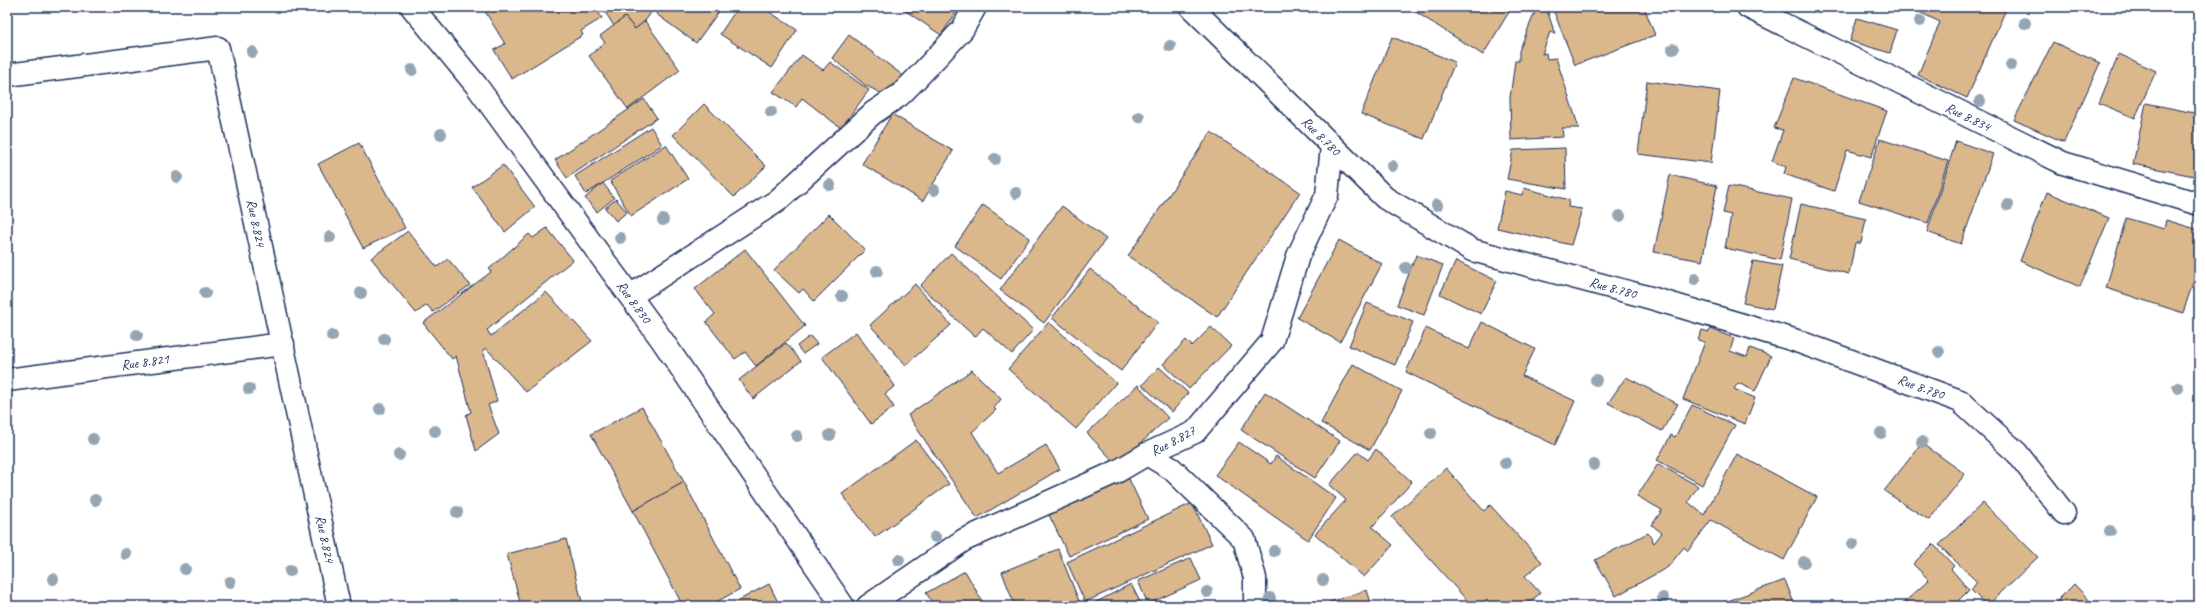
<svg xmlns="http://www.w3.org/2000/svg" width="2206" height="613" font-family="Caveat,sans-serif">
  <rect width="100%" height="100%" fill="#fff"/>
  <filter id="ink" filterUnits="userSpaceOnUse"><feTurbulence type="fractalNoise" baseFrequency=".025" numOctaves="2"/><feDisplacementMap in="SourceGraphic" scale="8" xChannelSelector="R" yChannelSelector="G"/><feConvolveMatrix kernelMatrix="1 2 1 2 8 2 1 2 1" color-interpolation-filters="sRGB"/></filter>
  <g filter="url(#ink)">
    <g fill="#dbb78c" stroke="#1b2f5e">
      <path d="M485 7H595L602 18 581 31 583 35 512 79 494 50 505 44 483 8Z"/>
      <path d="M602 7H655L645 21 635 29 625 17 614 26Z"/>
      <path d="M660 7H722L696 43 656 14Z"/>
      <path d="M738 7H762L797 30 772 68 720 34Z"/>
      <path d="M900 7H960L941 35Z"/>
      <path d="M1408 7H1512L1483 55Z"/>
      <path d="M1537 7H1546L1555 34 1550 32 1542 54 1546 53 1547 59 1556 58 1579 128H1562L1563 137 1511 140 1510 98 1515 61H1519V51Z"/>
      <path d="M1552 7H1644L1655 35 1575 65Z"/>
      <path d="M1921 7H2007L1967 98 1918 75 1940 22 1919 12Z"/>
      <path d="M625 17 635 29 645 21 680 70 628 109 589 56 605 43 600 36Z"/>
      <path d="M1857 18 1897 30 1890 53 1850 41Z"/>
      <path d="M849 35 905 77 890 98 865 85 832 58Z"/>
      <path d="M1392 37 1455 62 1424 139 1361 114Z"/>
      <path d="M2053 42 2100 63 2064 142 2014 120Z"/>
      <path d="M2119 54 2156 71 2135 118 2099 103Z"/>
      <path d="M802 55 823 70 830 62 869 90 841 128 802 98 796 107 773 92Z"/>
      <path d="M1794 78 1887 111 1871 157 1847 150 1834 191 1784 174 1786 167 1772 161 1783 130 1774 128Z"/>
      <path d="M1647 81 1720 91 1711 163 1638 154Z"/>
      <path d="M644 99 657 118 567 178 555 160Z"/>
      <path d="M2146 103 2199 114V177L2133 164Z"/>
      <path d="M704 104 766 166 734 197 673 135Z"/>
      <path d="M892 114 953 151 923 201 862 164Z"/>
      <path d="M651 127 662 145 586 194 575 176Z"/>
      <path d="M1211 132 1300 192 1217 317 1128 256Z"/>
      <path d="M1880 139 1948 161 1928 223 1859 201Z"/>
      <path d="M1956 141 1993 154 1961 244 1927 232Z"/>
      <path d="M359 143 405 228 363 248 318 164Z"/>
      <path d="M666 145 688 179 631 216 610 181Z"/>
      <path d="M1565 148 1566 189 1507 179 1513 150Z"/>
      <path d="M503 165 535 207 505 232 472 187Z"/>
      <path d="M1670 175 1717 186 1702 261 1654 252Z"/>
      <path d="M603 183 614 198 597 212 585 198Z"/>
      <path d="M1729 186 1792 199 1780 260 1725 248 1731 215 1723 213Z"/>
      <path d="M1524 188 1569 200 1568 207 1582 209 1571 245 1497 228 1505 191 1522 195Z"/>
      <path d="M2047 192 2109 218 2080 287 2020 261Z"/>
      <path d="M616 199 627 212 616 221 605 208Z"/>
      <path d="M1801 204 1866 219 1861 243H1855L1849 274 1789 259Z"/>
      <path d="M983 205 1030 238 1001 279 955 246Z"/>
      <path d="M1062 206 1106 239 1044 323 1000 290Z"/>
      <path d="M829 214 865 250 814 301 803 289 799 293 774 270Z"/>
      <path d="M2126 218 2164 229 2166 220 2199 230V264L2183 313 2106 288Z"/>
      <path d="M547 228 573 260 487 330 491 336 546 292 592 341 526 392 486 348 483 350 497 401 488 405 499 434 476 451 466 415 471 412 456 356 452 359 423 323 491 272 489 269 529 234 533 238Z"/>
      <path d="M408 231 437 267 448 259 470 285 433 312 427 305 416 313 371 258Z"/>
      <path d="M1339 240 1382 264 1340 342 1297 318Z"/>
      <path d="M745 249 805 326 756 366 745 352 735 359 706 322 715 314 695 289Z"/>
      <path d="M951 253 1033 330 1012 354 983 328 975 337 920 286Z"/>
      <path d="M1416 255 1443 265 1424 315 1397 305Z"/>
      <path d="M1456 261 1497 281 1481 314 1440 294Z"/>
      <path d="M1753 261 1782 266 1773 309 1743 303Z"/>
      <path d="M1090 269 1158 322 1121 371 1052 318Z"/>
      <path d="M915 284 951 325 906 365 870 325Z"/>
      <path d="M1367 303 1413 322 1395 365 1349 346Z"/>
      <path d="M1049 322 1116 383 1076 429 1008 369Z"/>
      <path d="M1482 322 1535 349 1522 376 1575 401 1555 445 1406 372 1426 328 1469 349Z"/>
      <path d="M1211 327 1231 346 1189 389 1163 364 1186 340 1192 346Z"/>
      <path d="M1711 329 1734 338 1730 351 1747 357 1750 348 1771 356 1755 391 1738 383 1734 389 1755 398 1745 424 1683 399 1705 342 1698 340 1702 330 1709 332Z"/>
      <path d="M856 332 895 386 885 394 894 407 871 424 822 357Z"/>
      <path d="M810 336 817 344 803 354 797 346Z"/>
      <path d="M786 343 801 361 753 399 739 380Z"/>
      <path d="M1353 364 1402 391 1370 450 1321 423Z"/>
      <path d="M1159 367 1188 393 1172 412 1142 385Z"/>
      <path d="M972 370 1001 399 994 408 996 410 972 432 998 473 1046 445 1060 469 977 518 908 415Z"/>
      <path d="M1626 377 1678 404 1662 431 1608 403Z"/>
      <path d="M1138 385 1168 418 1117 465 1087 433Z"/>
      <path d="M1265 392 1340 441 1315 478 1241 430Z"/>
      <path d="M1692 405 1735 425 1702 485 1657 460 1671 435 1675 437Z"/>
      <path d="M642 407 684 482 633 511 591 434Z"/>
      <path d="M916 440 949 484 875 537 842 494Z"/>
      <path d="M1239 442 1271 464 1276 456 1336 498 1308 540 1215 475Z"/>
      <path d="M1922 443 1965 474 1929 520 1884 491Z"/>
      <path d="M1376 449 1412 482 1372 527 1393 545 1364 577 1315 534 1346 500 1329 485 1358 452 1368 460Z"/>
      <path d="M1737 454 1817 497 1784 560 1711 520 1688 551 1684 547 1668 567 1616 596 1595 560 1648 533 1654 543 1662 533 1652 525 1662 510 1637 496 1658 464 1698 486 1688 502 1704 515Z"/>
      <path d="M1446 468 1484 511 1490 505 1542 562 1525 576 1540 593 1526 606H1502L1500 604 1498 606H1472L1392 517Z"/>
      <path d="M1128 477 1148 519 1069 556 1049 515Z"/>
      <path d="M684 482 740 589 709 606H683L633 511Z"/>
      <path d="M1192 503 1212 544 1085 602 1067 562Z"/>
      <path d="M1983 503 2038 557 1987 606 1971 590 1977 582 1939 545Z"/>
      <path d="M566 539 583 606H521L507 554Z"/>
      <path d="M1933 544 1954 566 1951 569 1969 590 1953 606H1900L1929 580 1913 564Z"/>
      <path d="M1058 549 1081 606H1015L1002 572Z"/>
      <path d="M1191 558 1201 580 1148 604 1138 581Z"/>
      <path d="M965 571 985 606H935L926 593Z"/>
      <path d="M1785 580 1795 606H1714Z"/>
      <path d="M769 584 780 606H728Z"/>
      <path d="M1131 584 1142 606H1089Z"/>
      <path d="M2074 584 2095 606H2052Z"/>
      <path d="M1367 590 1372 606H1318Z"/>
    </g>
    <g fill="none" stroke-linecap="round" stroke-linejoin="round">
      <defs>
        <g id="street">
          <path d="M412 7 476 85 662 340 843 606"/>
          <path d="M1191 7 1385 198 1472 250 1651 298 1794 340 1960 401 2017 453 2064 513"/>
          <path d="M1748 7 2063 163 2199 204"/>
          <path d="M7 75 218 48 339 606"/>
          <path d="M630 296 777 201 873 113 900 95 915 80 962 30 975 7"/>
          <path d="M7 380 283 344"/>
          <path d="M1147 454 1172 469 1244 539 1255 578V606"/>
          <path d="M868 606 964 540 1118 471 1147 454 1195 432 1272 341 1298 256 1327 195 1332 146"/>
        </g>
      </defs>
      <use href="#street" stroke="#1b2f5e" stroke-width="25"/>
      <use href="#street" stroke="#fff" stroke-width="22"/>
    </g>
    <g fill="#95a5b1">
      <circle cx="1920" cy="21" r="6"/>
      <circle cx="2025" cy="23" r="6"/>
      <circle cx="1170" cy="46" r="6"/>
      <circle cx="1673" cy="49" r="6"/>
      <circle cx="252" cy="52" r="6"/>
      <circle cx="2011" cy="65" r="6"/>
      <circle cx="412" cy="70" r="6"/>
      <circle cx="1980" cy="101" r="6"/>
      <circle cx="771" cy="112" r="6"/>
      <circle cx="1139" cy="117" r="6"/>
      <circle cx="441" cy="134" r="6"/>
      <circle cx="995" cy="159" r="6"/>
      <circle cx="1392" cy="166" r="6"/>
      <circle cx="177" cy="177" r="6"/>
      <circle cx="830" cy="185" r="6"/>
      <circle cx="934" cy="190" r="6"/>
      <circle cx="1016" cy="193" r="6"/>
      <circle cx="1437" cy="205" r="6"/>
      <circle cx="2008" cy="205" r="6"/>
      <circle cx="1620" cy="216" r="6"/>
      <circle cx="663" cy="220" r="6"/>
      <circle cx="330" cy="237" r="6"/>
      <circle cx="620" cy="238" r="6"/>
      <circle cx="1406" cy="268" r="6"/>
      <circle cx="877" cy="271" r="6"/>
      <circle cx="1695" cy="279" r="6"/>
      <circle cx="205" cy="293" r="6"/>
      <circle cx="361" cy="293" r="6"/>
      <circle cx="842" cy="296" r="6"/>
      <circle cx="137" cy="335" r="6"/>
      <circle cx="332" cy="336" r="6"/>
      <circle cx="384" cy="339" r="6"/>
      <circle cx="1939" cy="352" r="6"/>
      <circle cx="1596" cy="380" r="6"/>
      <circle cx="2178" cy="388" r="6"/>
      <circle cx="249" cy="389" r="6"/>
      <circle cx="380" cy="409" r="6"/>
      <circle cx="435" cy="431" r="6"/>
      <circle cx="1431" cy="433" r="6"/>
      <circle cx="1881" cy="433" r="6"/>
      <circle cx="830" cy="435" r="6"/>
      <circle cx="797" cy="436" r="6"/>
      <circle cx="93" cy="439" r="6"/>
      <circle cx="1922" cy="442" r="6"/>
      <circle cx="399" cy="455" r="6"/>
      <circle cx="1505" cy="463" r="6"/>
      <circle cx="1594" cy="465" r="6"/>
      <circle cx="95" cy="500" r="6"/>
      <circle cx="457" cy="512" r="6"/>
      <circle cx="2110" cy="531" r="6"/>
      <circle cx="935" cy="537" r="6"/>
      <circle cx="1853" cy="544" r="6"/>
      <circle cx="1274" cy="551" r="6"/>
      <circle cx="126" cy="554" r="6"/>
      <circle cx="899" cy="560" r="6"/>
      <circle cx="1804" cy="562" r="6"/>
      <circle cx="185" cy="569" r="6"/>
      <circle cx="290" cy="571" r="6"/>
      <circle cx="53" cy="579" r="6"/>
      <circle cx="1323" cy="580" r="6"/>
      <circle cx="230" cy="582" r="6"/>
      <circle cx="1207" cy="592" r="6"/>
      <circle cx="1270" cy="598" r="6"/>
      <circle cx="1663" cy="598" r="6"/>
    </g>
  </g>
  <g text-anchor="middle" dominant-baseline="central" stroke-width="4" stroke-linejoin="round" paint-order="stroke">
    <g font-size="14" fill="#1b2f5e" stroke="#fff">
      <text transform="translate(1968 117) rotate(26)">Rue 8.834</text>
      <text transform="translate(1321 136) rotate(45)">Rue 8.780</text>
      <text transform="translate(256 223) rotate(78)">Rue 8.824</text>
      <text transform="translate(1613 288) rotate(15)">Rue 8.780</text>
      <text transform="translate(634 302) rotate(54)">Rue 8.830</text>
      <text transform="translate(145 362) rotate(-8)">Rue 8.821</text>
      <text transform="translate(1921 387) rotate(20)">Rue 8.780</text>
      <text transform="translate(1173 441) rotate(-28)">Rue 8.827</text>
      <text transform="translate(325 539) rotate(78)">Rue 8.824</text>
    </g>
  </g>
  <rect width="2206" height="613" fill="none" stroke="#fff" stroke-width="24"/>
  <rect x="12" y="12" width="2182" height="589" fill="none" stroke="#1b2f5e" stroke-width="1.5" filter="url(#ink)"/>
</svg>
